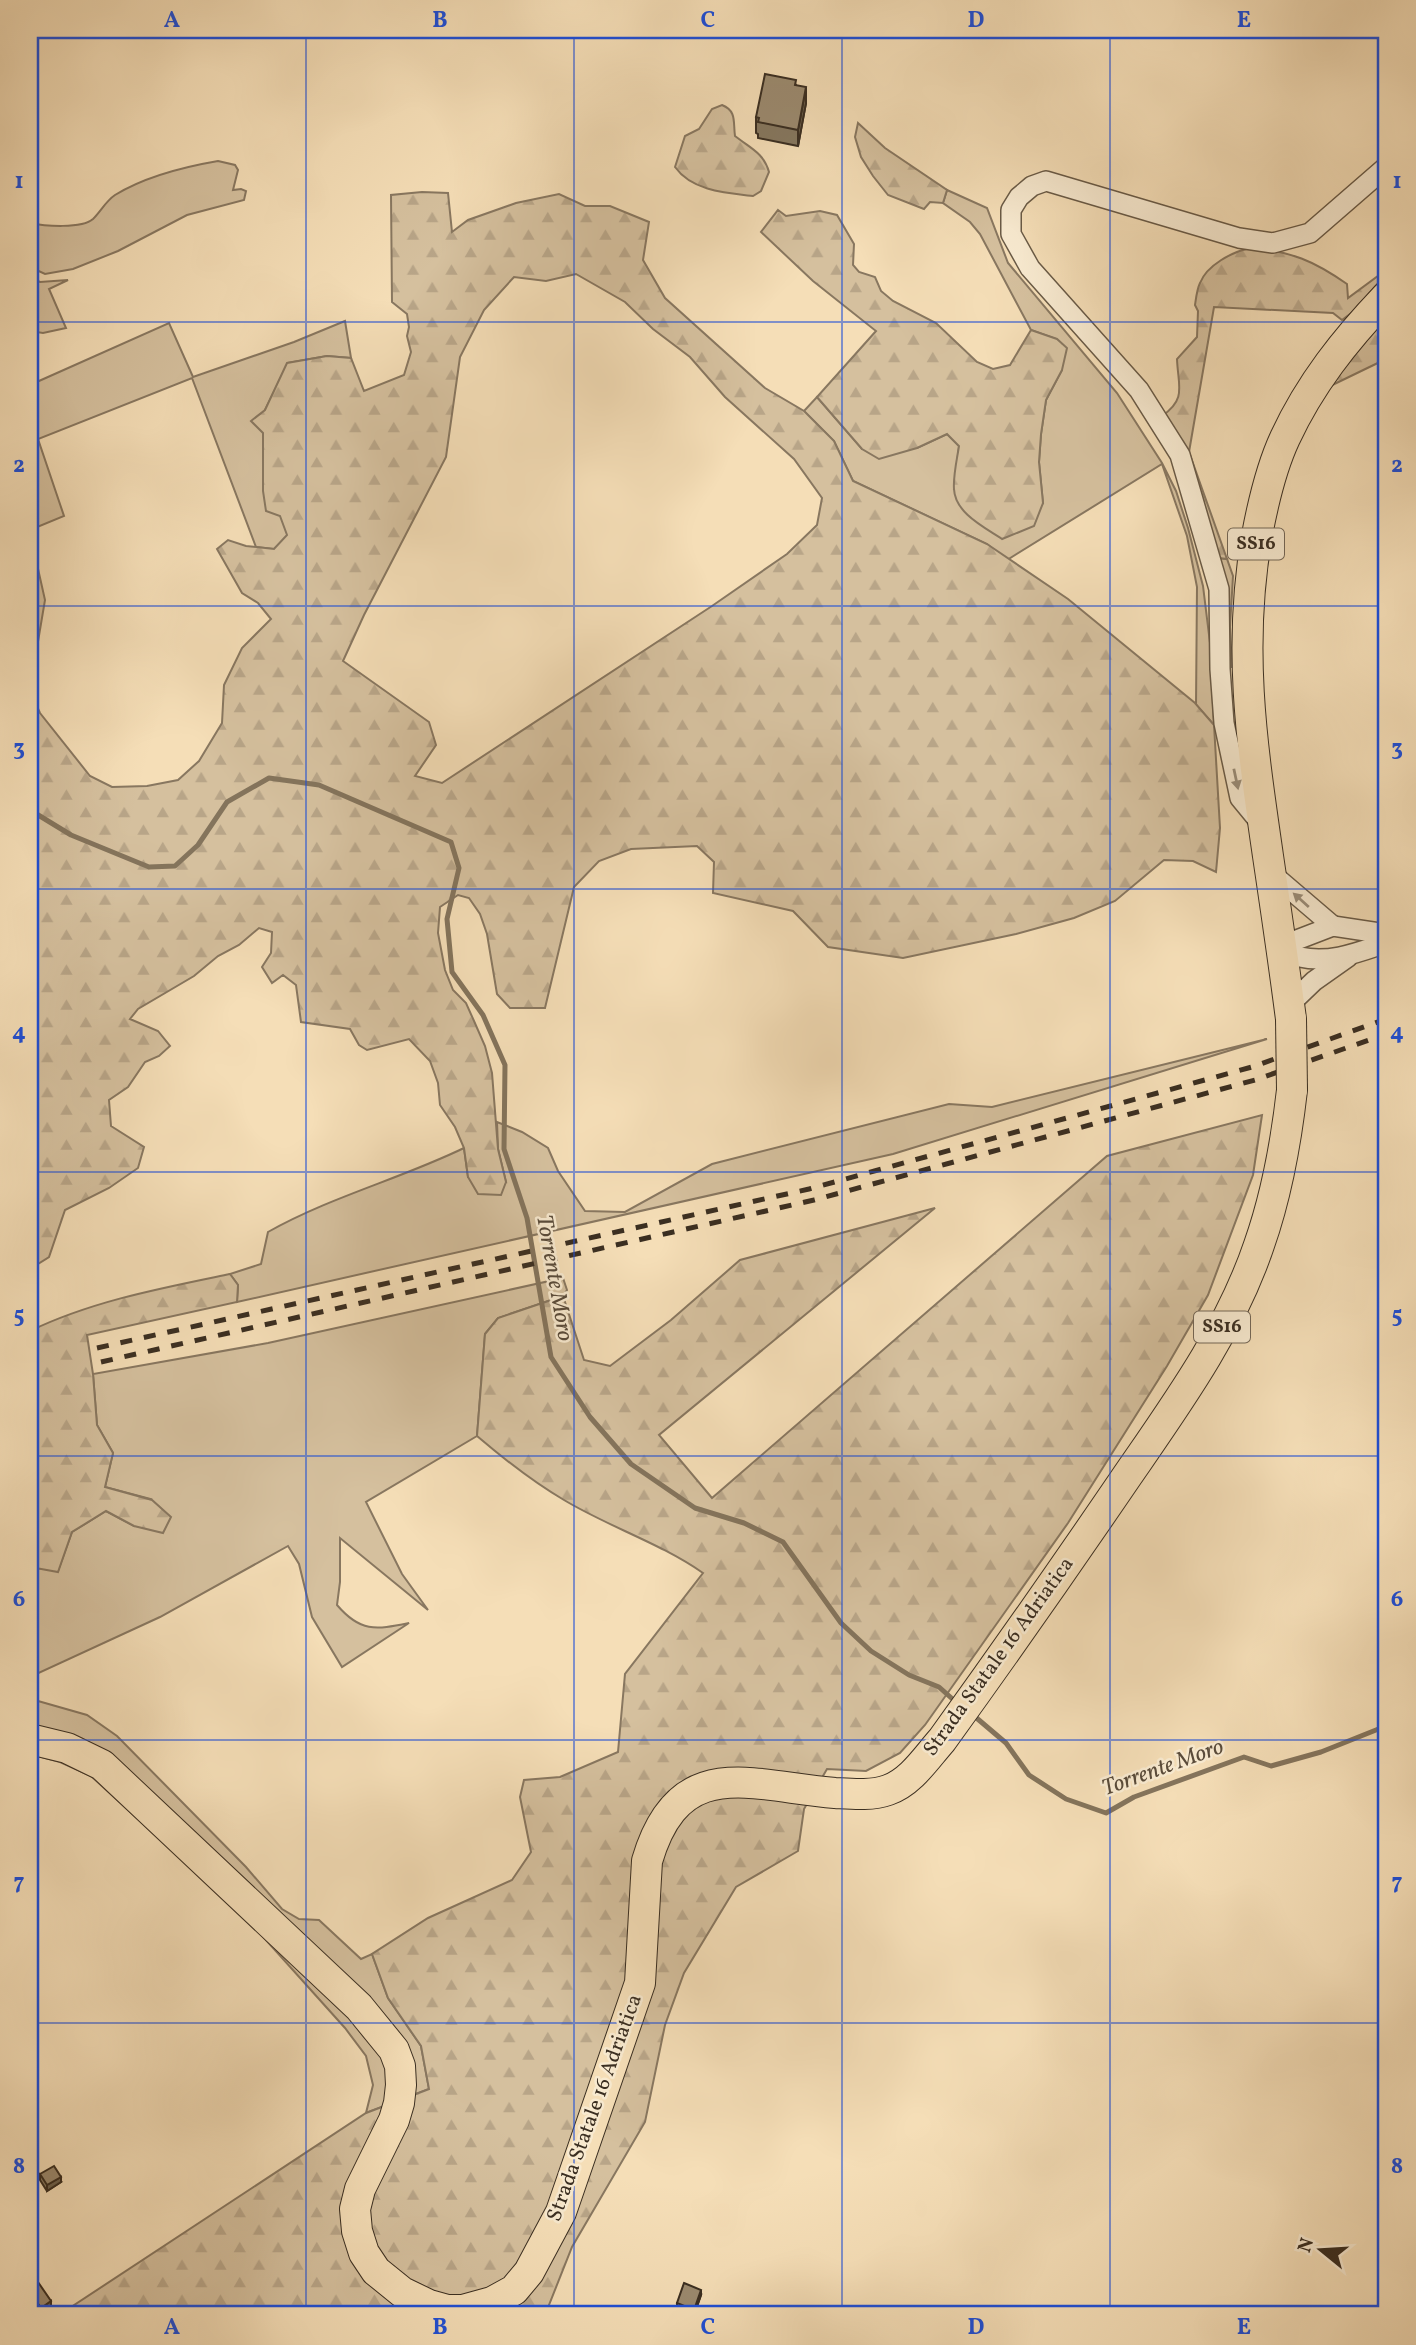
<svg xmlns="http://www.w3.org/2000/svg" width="1416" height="2345" font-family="Vollkorn,serif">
  <defs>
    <pattern id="forest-firs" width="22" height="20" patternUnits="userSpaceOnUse" patternTransform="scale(1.75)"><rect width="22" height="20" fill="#d5c09e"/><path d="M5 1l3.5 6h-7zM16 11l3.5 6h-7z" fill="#b8a588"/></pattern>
  </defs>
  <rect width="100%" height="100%" fill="#f5deb7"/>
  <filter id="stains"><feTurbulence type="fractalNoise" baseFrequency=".00286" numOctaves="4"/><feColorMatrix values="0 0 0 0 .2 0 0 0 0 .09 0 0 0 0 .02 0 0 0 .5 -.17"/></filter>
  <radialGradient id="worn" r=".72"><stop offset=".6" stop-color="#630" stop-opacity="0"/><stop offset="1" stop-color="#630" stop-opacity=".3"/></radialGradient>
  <g fill="#d5c09e" stroke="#887760" stroke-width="2">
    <path d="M218 161 235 165 238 170 233 190 241 189 246 191 244 200 187 215 118 251 73 269 45 274 30 267V223C44 226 82 229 93 219 101 211 106 201 115 195 146 176 183 167 218 161Z"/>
    <path d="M947 190 987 208 1008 263 1117 393 1162 463 1176 491 1188 528 1203 586 1210 643 1214 725 1196 705 1197 587 1187 536 1162 464 1007 560 987 544 853 481 834 441 804 411 817 397 862 449 917 448 947 434 959 446 954 489 1043 503 1039 462 1041 434 1046 400 1062 370 1056 339 1031 330 980 234 970 222 943 203Z"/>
    <path d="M30 277 40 282 68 280 49 289 66 328 43 333 30 331Z"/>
    <path d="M345 321 351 358 327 356 288 363 265 410 263 433V460L288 535 274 549 256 547 192 378 38 439 64 516 30 530V385L169 323 193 377 294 342Z"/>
    <path d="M30 533 45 600 30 689Z"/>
    <path d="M1219 558 1227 559 1233 576 1230 627 1232 668Z"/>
    <path d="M1267 1039 893 1154 237 1302 238 1285 230 1274 261 1264 268 1232C330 1197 400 1179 464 1148L468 1177 506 1182 498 1149 497 1122 522 1132 548 1148 558 1171 585 1211 625 1212 712 1164 949 1104 992 1107Z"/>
    <path d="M563 1278 567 1290 563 1296 498 1318 485 1334 477 1436 366 1502 402 1574 428 1610 340 1538V1582L337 1605C360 1632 375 1630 409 1623L342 1667 312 1617 299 1564 288 1546 160 1617 30 1677V1567L58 1571 72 1532 106 1511 134 1526 151 1499 105 1487 113 1453 97 1425 93 1374 268 1343Z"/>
    <path d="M38 1701 87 1715 117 1736 246 1867 282 1909 299 1919 319 1920 361 1959 372 1954 388 1998 421 2046 429 2089 366 2113 373 2085 366 2056 345 2028 248 1920 91 1776 60 1762 30 1754V1702Z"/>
  </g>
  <g fill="url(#forest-firs)" stroke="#887760" stroke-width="2" fill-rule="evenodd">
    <path d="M722 105C737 111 733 122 735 136 750 148 764 153 769 172L761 191 753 196C726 193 692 191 675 167L685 136 699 129 712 109Z"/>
    <path d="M858 123 885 148 947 190 943 203 930 202 924 209 888 195 873 176 861 157 855 137Z"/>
    <path d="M422 192 448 193 452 232 468 220 516 203 559 194 585 206H610L649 222 643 260 665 298 765 388 804 411 834 441 853 481 987 544 1068 599 1195 703 1214 725 1220 828 1216 872 1193 861 1164 860 1115 901 1074 918 1016 934 903 958 828 947 793 911 713 893 714 862 697 846 631 849 599 861 574 887 545 1008H510L497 994 487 934 480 914 469 898 458 895 440 907 438 933 445 970 453 990 466 1003 474 1021 485 1046 492 1073 498 1149 506 1182 501 1195 478 1194 468 1177 464 1148 455 1127 440 1105 438 1083 430 1061 409 1039 367 1050 359 1045 350 1029 301 1022 296 985 283 975 272 983 262 967 271 953 272 932 259 928 239 945 218 956 194 976 138 1009 130 1019 158 1031 170 1046 159 1056 145 1062 128 1087 109 1100 111 1126 144 1147 138 1168 109 1188 65 1210 49 1257 30 1269V691L40 713 90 776 112 787 147 786 178 780 199 761 222 723 224 685 242 648 271 619 258 603 242 593 217 549 228 540 246 546 274 549 287 535 280 516 266 511 263 491V433L251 421 265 410 287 363 327 356 351 358 364 391 404 375 411 352 407 336 409 327 407 314 392 302 391 195ZM576 274 625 302 653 329 690 357 725 397 794 459 822 498 817 525 787 554 712 606 442 783 415 776 436 745 429 722 343 661 364 615 446 457 460 357 484 310 514 277 546 281Z"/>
    <path d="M778 210 786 216 820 211 837 215 854 244 853 265 859 272 875 277 881 291 893 301 936 323 977 362 993 369 1010 365 1031 330 1057 339 1067 348 1062 370 1046 400 1041 434 1039 462 1043 503 1034 526 1002 539C984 527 955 513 954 489 953 476 957 459 959 446L947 434 917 448 879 459 862 449 817 397 876 331 813 281 761 232Z"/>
    <path d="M1250 248C1291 251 1314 261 1347 284L1348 298 1386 270V274L1354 311 1342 320 1333 313 1214 307 1189 452 1227 559 1219 558 1162 416C1187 399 1178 386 1177 359L1197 337 1198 311 1195 305C1196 298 1197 289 1200 283 1207 265 1232 252 1250 248Z"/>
    <path d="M1386 321V359L1322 390 1377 328Z"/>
    <path d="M1262 1115 1253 1175 1208 1295 1167 1366 1068 1523 925 1725 900 1753 866 1771 827 1769 804 1809 798 1851 736 1887 684 1973 665 2025 645 2122 572 2247 545 2315H59L366 2113 429 2089 421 2046 388 1998 372 1954 428 1918 512 1880 531 1852 520 1797 524 1780 560 1777 618 1752 625 1674 703 1573C660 1543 609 1527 564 1500 533 1482 504 1459 477 1436L485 1334 498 1318 563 1296 584 1360 610 1366 671 1320 740 1260 935 1208 659 1435 712 1498 1107 1156Z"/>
    <path d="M230 1274 238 1285 237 1302 87 1335 93 1374 97 1425 113 1453 105 1487 152 1500 171 1517 163 1533 134 1526 106 1511 72 1532 58 1572 30 1567V1331C92 1301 162 1288 230 1274Z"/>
  </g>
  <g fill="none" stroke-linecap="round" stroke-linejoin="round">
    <g stroke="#84745c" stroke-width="5">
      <path d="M30 810 71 835 149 867 175 866 198 845 227 802 269 778 319 785 451 842 459 868 447 919 452 972 483 1015 505 1065 504 1149 527 1218 551 1357 590 1417 631 1464 695 1508 744 1523 783 1542 841 1623 871 1651 909 1675 939 1687 957 1703"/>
      <path d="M973 1715 1006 1743 1029 1775 1066 1799 1106 1813 1134 1797 1244 1757 1271 1766 1321 1752 1386 1726"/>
    </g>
    <defs>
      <g id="street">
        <path d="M1263 826 1240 798 1224 723 1220 669 1219 589 1180 455 1139 390 1030 268 1011 234V210L1019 197 1032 186 1046 181 1239 238 1273 243 1310 233 1386 167"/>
        <path d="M1271 873 1333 926"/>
        <path d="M1281 946C1287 950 1294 955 1300 957 1330 964 1359 952 1386 943"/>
        <path d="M1281 946 1333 926 1386 934"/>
        <path d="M1289 1005 1314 981 1348 957"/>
      </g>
      <g id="primary">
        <path d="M1291 1019C1284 965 1276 910 1268 856 1252 745 1237 648 1257 535 1263 503 1271 468 1285 438 1310 384 1345 340 1386 297"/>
        <path d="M30 1739 67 1748 102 1765 359 2007 394 2050 400 2066 401 2085 399 2103 394 2120 360 2189 355 2209 357 2231 364 2253 376 2271 402 2292 429 2305 447 2310H463L492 2302 514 2290 529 2272 561 2212 640 1983 647 1861C679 1752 750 1786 835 1793 852 1794 871 1796 888 1790 911 1782 926 1758 942 1740 1004 1654 1065 1567 1125 1479 1176 1405 1230 1331 1259 1245 1277 1194 1286 1143 1292 1090"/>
      </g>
    </defs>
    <use href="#street" stroke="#695a46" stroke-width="22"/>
    <use href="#primary" stroke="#3a2e21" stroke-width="32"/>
    <use href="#street" stroke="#f8ead0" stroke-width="19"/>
    <use href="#primary" stroke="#f5deb7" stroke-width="30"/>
    <g stroke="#3a2e21" stroke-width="5" stroke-dasharray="12 12" stroke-linecap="butt">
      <path d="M97 1348 809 1189 1252 1067 1386 1019"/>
      <path d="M101 1362 814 1200 1255 1080 1386 1034"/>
    </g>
    <defs>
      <path id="primary-bridge" d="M1291 1019 1292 1090"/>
    </defs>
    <use href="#primary-bridge" stroke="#3a2e21" stroke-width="32" stroke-linecap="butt"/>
    <use href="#primary-bridge" stroke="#f5deb7" stroke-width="30"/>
  </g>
  <g fill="#85775f" stroke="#3a2e21" stroke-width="2">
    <path d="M796 85 806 103 798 146 758 138V134L756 133V117Z"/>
    <path d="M40 2174 61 2182 47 2191 40 2180Z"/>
    <path d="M30 2287 51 2306 41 2313 30 2297Z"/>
    <path d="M701 2295 694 2315 677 2309V2303Z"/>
  </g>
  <g fill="#6c614e" stroke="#3a2e21" stroke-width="2">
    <path d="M806 87V103L798 146V130Z"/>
    <path d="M36 2170V2181L30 2186V2175Z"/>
    <path d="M61 2177V2182L47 2191V2185Z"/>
    <path d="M701 2290V2295L694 2315V2310Z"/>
    <path d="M51 2301V2306L41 2313V2308Z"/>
  </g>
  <g fill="#9b8a6f" stroke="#3a2e21" stroke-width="2">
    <path d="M765 74 796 80 795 85 806 87 798 130 758 122 759 118 756 117Z"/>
    <path d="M30 2163 36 2170 30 2175Z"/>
    <path d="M54 2166 61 2177 47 2185 40 2174Z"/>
    <path d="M38 2282 51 2301 41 2308 30 2292V2287Z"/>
    <path d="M684 2283 701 2290 694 2310 677 2303Z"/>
  </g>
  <defs><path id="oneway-solid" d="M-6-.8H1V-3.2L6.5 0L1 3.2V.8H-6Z" transform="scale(1.75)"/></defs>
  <g fill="#998c78">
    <use href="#oneway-solid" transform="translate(1236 779) rotate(78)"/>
    <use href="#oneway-solid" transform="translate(1301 900) rotate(-138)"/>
  </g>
  <path fill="none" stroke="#1d4ed8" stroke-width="2" stroke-opacity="0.55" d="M306 30V2315M574 30V2315M842 30V2315M1110 30V2315M30 322H1386M30 606H1386M30 889H1386M30 1172H1386M30 1456H1386M30 1740H1386M30 2023H1386"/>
  <g text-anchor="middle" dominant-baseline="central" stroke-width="5" stroke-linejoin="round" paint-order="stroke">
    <g fill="#f8ead0" stroke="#736656" stroke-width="2">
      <rect x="1228" y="528.5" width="56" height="31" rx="5"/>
      <rect x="1194" y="1311.5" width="56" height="31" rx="5"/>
    </g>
    <g font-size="19" font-weight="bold" fill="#3a2e21">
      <text x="1256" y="544">SS16</text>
      <text x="1222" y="1327">SS16</text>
    </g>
    <g font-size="21" fill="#3a2e21" stroke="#f8ead0">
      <text transform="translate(999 1657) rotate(-54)">Strada Statale 16 Adriatica</text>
      <text transform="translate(595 2108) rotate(-70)">Strada Statale 16 Adriatica</text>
    </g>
    <g font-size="23" font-style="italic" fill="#594b3a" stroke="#f8ead0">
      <text transform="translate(554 1278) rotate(80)">Torrente Moro</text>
      <text transform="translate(1163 1768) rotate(-20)">Torrente Moro</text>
    </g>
  </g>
  <rect width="1416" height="2345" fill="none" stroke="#f5deb7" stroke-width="77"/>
  <g transform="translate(1321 2250) rotate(288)" stroke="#f8ead0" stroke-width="5" paint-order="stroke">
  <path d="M0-5L12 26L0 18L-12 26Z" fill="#3a2e21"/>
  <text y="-10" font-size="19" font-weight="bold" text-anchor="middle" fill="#3a2e21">N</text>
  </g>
  <rect x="38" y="38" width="1340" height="2268" fill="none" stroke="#1d4ed8" stroke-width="2.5"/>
  <g font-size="23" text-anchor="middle" font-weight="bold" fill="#1d4ed8">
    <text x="172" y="27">A</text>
    <text x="440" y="27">B</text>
    <text x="708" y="27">C</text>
    <text x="976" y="27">D</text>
    <text x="1244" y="27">E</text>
    <text x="19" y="188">1</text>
    <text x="1397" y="188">1</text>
    <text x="19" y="472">2</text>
    <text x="1397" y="472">2</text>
    <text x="19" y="755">3</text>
    <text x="1397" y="755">3</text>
    <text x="19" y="1039">4</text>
    <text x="1397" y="1039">4</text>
    <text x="19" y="1322">5</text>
    <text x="1397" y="1322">5</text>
    <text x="19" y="1606">6</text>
    <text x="1397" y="1606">6</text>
    <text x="19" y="1889">7</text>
    <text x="1397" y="1889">7</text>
    <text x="19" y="2173">8</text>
    <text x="1397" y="2173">8</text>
    <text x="172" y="2334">A</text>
    <text x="440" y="2334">B</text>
    <text x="708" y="2334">C</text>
    <text x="976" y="2334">D</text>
    <text x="1244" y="2334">E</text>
  </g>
  <rect width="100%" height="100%" filter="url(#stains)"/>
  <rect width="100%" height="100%" fill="url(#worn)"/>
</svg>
